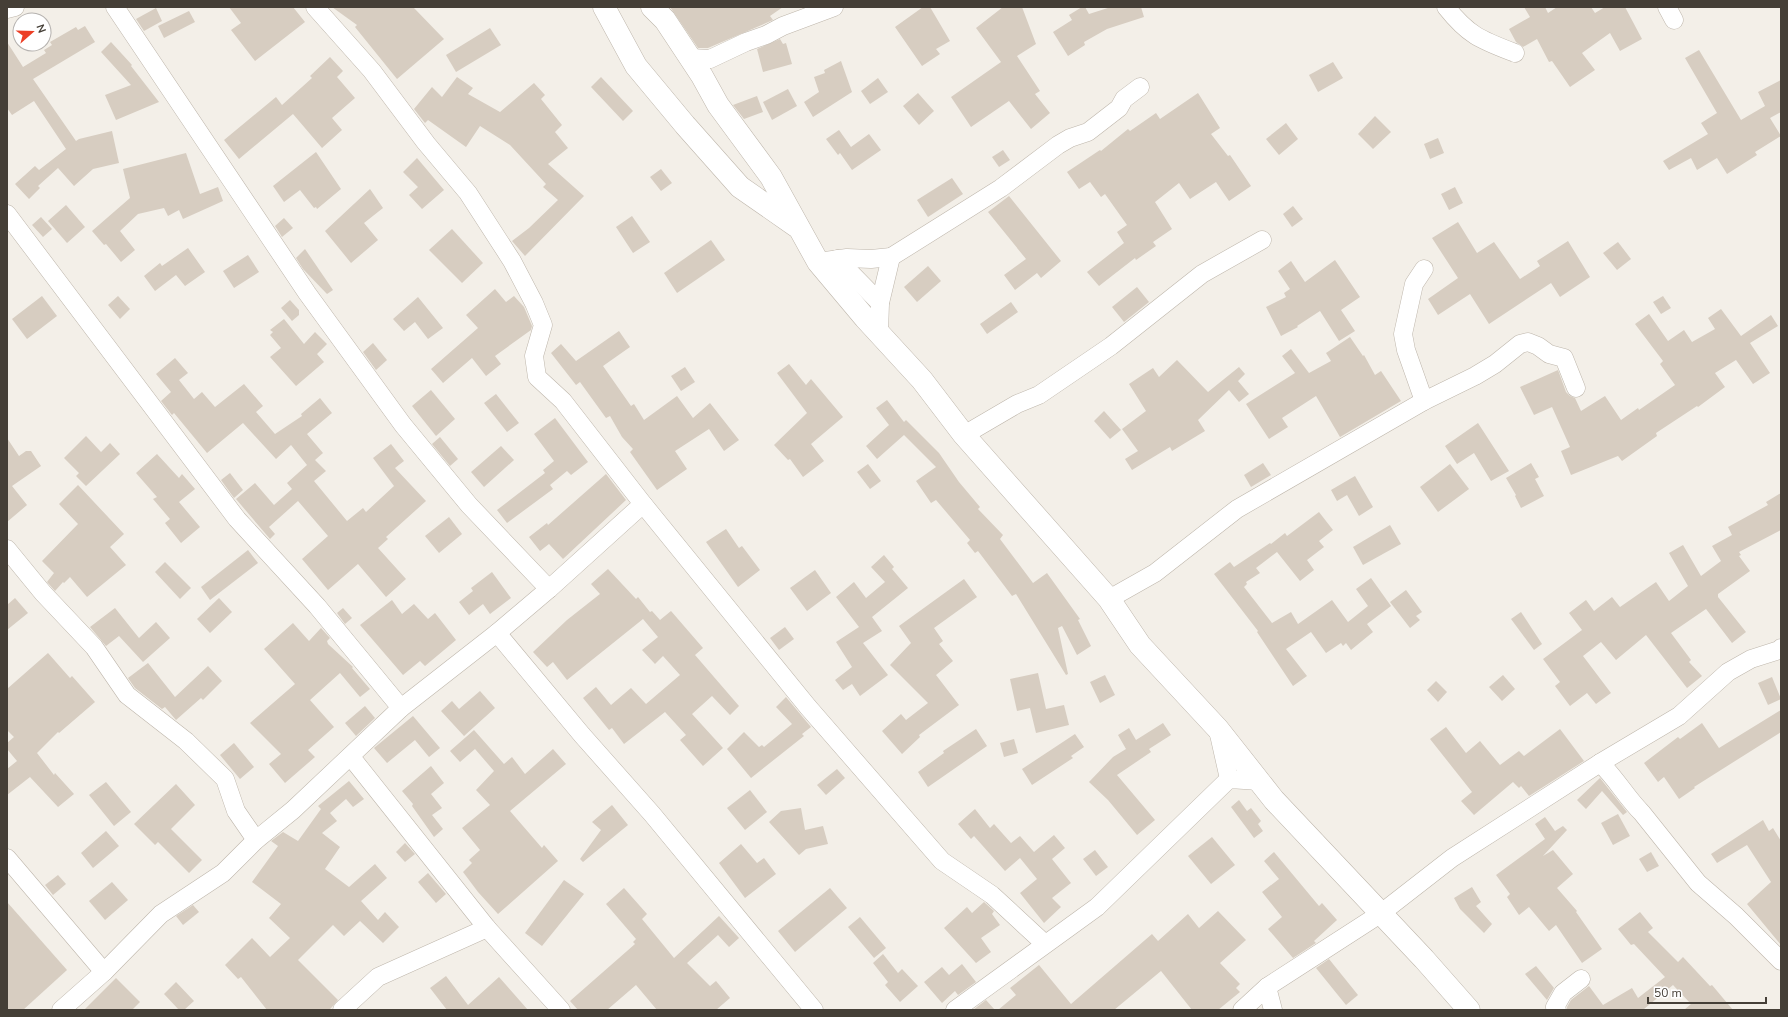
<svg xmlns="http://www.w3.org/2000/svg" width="1788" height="1017" font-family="'Nunito Sans',sans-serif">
  <rect width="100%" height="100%" fill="#f3efe8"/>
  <g fill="#d7cdc1">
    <path d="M229 7H293L305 22 255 61 231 30 241 23Z"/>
    <path d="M332 7H413L444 39 397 79 355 27 357 25Z"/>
    <path d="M670 7H783L770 16 773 20 708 48H698Z"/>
    <path d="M923 7H930L950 41 936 49 940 54 922 66 895 27Z"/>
    <path d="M1003 7H1022L1036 44 1017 56 1040 91 1035 94 1050 113 1031 129 1009 101 971 127 951 97 1001 62 976 28Z"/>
    <path d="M1082 7H1085L1089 14 1111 7H1141L1144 17 1107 29 1084 42 1085 45 1068 56 1053 32 1072 20 1069 15Z"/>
    <path d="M1524 7H1545L1548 13 1557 7H1591L1595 13 1605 7H1625L1642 39 1620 51 1610 33 1582 53 1595 70 1570 87 1552 61 1549 62 1537 39 1523 47 1516 42 1509 29 1530 17Z"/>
    <path d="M156 8 162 21 144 31 136 19Z"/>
    <path d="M189 11 195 22 164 38 158 26Z"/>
    <path d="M85 26 95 42 33 79 76 141 79 139 112 131 119 163 93 169 74 186 58 168 38 186 40 188 29 199 15 184 35 166 39 170 66 149 34 101 12 115 7 108V42L23 67 46 53 44 50 52 45 50 42 76 27 78 30Z"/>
    <path d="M490 28 501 45 456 72 446 55Z"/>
    <path d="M780 39 783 44 786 43 792 64 763 72 757 49Z"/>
    <path d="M111 42 132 65 131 66 159 102 116 120 105 95 131 85 101 52Z"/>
    <path d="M1699 50 1741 120 1765 106 1758 92 1781 80V112L1770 118 1781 136 1755 152 1757 155 1727 174 1717 158 1697 170 1691 158 1669 170 1663 161 1708 134 1701 123 1717 113 1685 58Z"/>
    <path d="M330 57 343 71 337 77 355 98 332 118 342 130 322 148 293 114 239 159 224 140 276 97 282 105 312 78 310 76Z"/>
    <path d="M841 61 852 92 813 117 804 102 819 92 814 77 825 73 824 70Z"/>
    <path d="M1333 62 1343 78 1318 92 1309 75Z"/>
    <path d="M457 77 473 88 468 94 500 112 534 83 545 95 541 99 562 125 555 132 568 148 548 164 584 196 525 256 512 241 529 228 558 200 543 187 546 184 510 145 480 126 466 147 428 120 425 123 414 109 432 87 442 97Z"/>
    <path d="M601 77 633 111 623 121 591 87Z"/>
    <path d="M878 78 888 92 870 104 861 91Z"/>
    <path d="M788 89 797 106 772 120 763 102Z"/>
    <path d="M918 93 934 111 919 125 903 106Z"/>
    <path d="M1198 93 1220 128 1211 134 1228 156 1230 155 1251 186 1229 201 1216 182 1190 199 1179 183 1155 202 1172 229 1153 242 1156 246 1136 260 1135 258 1099 286 1087 272 1124 243 1117 232 1127 225 1105 194 1101 197 1090 182 1079 189 1067 172 1100 150 1101 151 1128 129 1130 131 1156 113 1160 119Z"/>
    <path d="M757 96 763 112 744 119 733 105Z"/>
    <path d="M1375 116 1391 132 1373 149 1358 134Z"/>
    <path d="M1286 123 1298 139 1279 155 1266 139Z"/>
    <path d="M839 130 851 147 869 134 881 150 852 170 840 153 838 155 826 139Z"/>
    <path d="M1438 138 1444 153 1430 159 1424 144Z"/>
    <path d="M1003 150 1010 160 999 167 992 157Z"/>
    <path d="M316 152 341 189 317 209 316 207 314 208 300 190 284 202 273 186Z"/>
    <path d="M186 153 200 194 218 187 223 201 183 219 179 210 168 216 164 208 138 214 120 231 135 250 121 262 106 244 104 245 92 231 130 198 123 169Z"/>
    <path d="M417 158 444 190 422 209 409 195 418 187 403 172Z"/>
    <path d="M661 169 672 183 661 191 650 177Z"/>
    <path d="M952 178 963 194 928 217 917 200Z"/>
    <path d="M1455 187 1463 203 1449 210 1441 194Z"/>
    <path d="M370 189 383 208 364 223 378 240 351 263 325 231Z"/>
    <path d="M1009 196 1061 261 1041 278 1037 273 1015 290 1004 275 1026 259 988 212Z"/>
    <path d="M66 205 85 227 67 243 48 221Z"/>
    <path d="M1293 206 1303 219 1292 227 1283 214Z"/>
    <path d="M632 216 650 242 633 253 616 227Z"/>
    <path d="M41 217 52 229 43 237 32 225Z"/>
    <path d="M284 218 293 228 282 237 275 226Z"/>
    <path d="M1458 222 1477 253 1494 242 1520 279 1540 266 1537 261 1568 241 1590 277 1560 297 1551 283 1489 324 1470 294 1438 315 1428 299 1458 278 1432 238Z"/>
    <path d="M452 229 483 263 462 283 429 250Z"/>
    <path d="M711 240 725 260 677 293 664 273Z"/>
    <path d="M1618 242 1631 259 1617 270 1603 253Z"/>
    <path d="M188 248 205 272 185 286 176 275 155 291 144 276 160 263 162 266Z"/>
    <path d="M305 249 333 290 327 294 303 269 296 258Z"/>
    <path d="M248 255 259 272 234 288 223 271Z"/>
    <path d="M1335 260 1360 297 1341 310 1355 331 1339 341 1320 311 1297 326 1298 327 1281 336 1266 307 1286 297 1284 293 1290 289 1278 271 1291 261 1305 282Z"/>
    <path d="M928 266 941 281 917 302 904 287Z"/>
    <path d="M1137 287 1149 302 1124 322 1112 307Z"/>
    <path d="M495 289 506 302 514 296 524 307 532 326 531 330 495 356 501 364 486 376 472 358 443 383 431 369 478 328 466 315Z"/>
    <path d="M42 296 57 316 27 339 12 319Z"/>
    <path d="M118 296 130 309 120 319 108 305Z"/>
    <path d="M1663 296 1671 308 1661 314 1653 302Z"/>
    <path d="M418 297 443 328 428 339 415 322 404 331 393 319Z"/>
    <path d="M290 300 299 310V315L292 321 281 308Z"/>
    <path d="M1011 302 1018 312 987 334 980 324Z"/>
    <path d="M1721 309 1741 336 1771 315 1778 326 1750 343 1770 373 1753 384 1736 360 1715 373 1725 387 1698 407 1697 406 1656 433 1657 436 1622 461 1618 456 1571 475 1561 451 1570 447 1552 407 1534 415 1520 387 1558 370 1566 392 1570 396 1575 398 1581 411 1605 396 1621 420 1638 408 1639 410 1675 385 1660 364 1663 361 1635 324 1649 314 1668 341 1684 330 1692 342 1715 329 1708 318Z"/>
    <path d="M284 319 304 344 315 332 327 344 317 354 324 362 296 386 270 357 281 348 270 335 273 332 270 330Z"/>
    <path d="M619 331 630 347 603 366 631 406 634 404 644 420 677 396 693 418 710 403 739 440 724 451 709 429 675 451 687 469 657 490 630 452 633 449 622 437 610 416 606 418 580 382 576 385 551 353 561 344 576 361Z"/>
    <path d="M1350 337 1363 356 1364 355 1375 375 1381 371 1401 401 1340 437 1316 396 1282 418 1288 427 1269 439 1246 404 1295 373 1282 356 1291 349 1309 373 1331 361 1326 353Z"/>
    <path d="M373 343 387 360 376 370 363 352Z"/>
    <path d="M175 358 188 373 179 380 194 399 202 392 215 407 244 384 263 406 256 412 275 434 302 416 301 414 320 398 332 413 307 434 323 453 315 460 326 471 314 481 347 521 363 508 366 512 394 486 373 458 391 444 404 461 395 468 426 501 386 537 388 539 378 548 406 579 386 597 358 564 328 590 302 559 328 536 298 501 269 527 275 534 270 539 236 499 255 483 274 505 292 489 287 483 307 465 291 445 276 459 243 423 207 453 174 413 172 415 161 401 171 392 156 374Z"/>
    <path d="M1177 360 1208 392 1239 367 1245 374 1238 381 1249 394 1239 402 1229 390 1198 420 1205 431 1172 451 1170 447 1132 470 1125 459 1138 451 1122 429 1146 411 1129 384 1153 368 1159 377Z"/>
    <path d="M789 364 806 385 811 379 843 417 811 444 824 461 803 477 790 459 788 460 774 445 807 413 777 373Z"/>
    <path d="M685 367 695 382 681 391 671 376Z"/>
    <path d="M431 390 455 419 436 436 412 406Z"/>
    <path d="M496 394 519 423 507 432 484 403Z"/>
    <path d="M887 400 904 422 906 420 939 453 959 482 980 507 978 509 1003 535 1000 539 1033 583 1047 573 1080 619 1078 620 1091 646 1077 655 1062 626 1058 628 1068 674 1066 675 1016 594 1012 596 978 551 975 553 967 543 970 540 936 500 931 503 916 481 936 467 904 435 877 459 866 446 889 425 876 408Z"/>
    <path d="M1104 411 1121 430 1110 439 1094 421Z"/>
    <path d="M555 418 588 462 571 475 567 471 550 485 553 489 507 523 497 510 545 473 543 470 554 461 534 434Z"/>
    <path d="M1478 423 1509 471 1491 481 1474 453 1457 464 1445 446Z"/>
    <path d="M86 436 101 452 110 443 120 454 86 486 76 476 79 473 64 458Z"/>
    <path d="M440 437 458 459 450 466 432 444Z"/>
    <path d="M7 438 19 456 26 451H31L41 466 12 486 27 505 7 522Z"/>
    <path d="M501 446 514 460 484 487 471 472Z"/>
    <path d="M157 454 179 478 182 474 195 489 179 502 200 527 181 543 165 523 170 519 153 499 157 497 136 473Z"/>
    <path d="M1263 463 1271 475 1251 487 1244 475Z"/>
    <path d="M1531 463 1539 477 1535 479 1544 496 1521 508 1515 496 1516 495 1506 478Z"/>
    <path d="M868 464 881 481 870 489 857 472Z"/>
    <path d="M1450 464 1469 489 1438 512 1420 487Z"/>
    <path d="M230 473 243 490 234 498 221 480Z"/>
    <path d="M606 474 626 500 563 559 549 544 540 551 529 537 547 523 548 525Z"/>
    <path d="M1355 476 1373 507 1359 516 1347 495 1337 501 1331 490Z"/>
    <path d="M78 485 124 534 110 547 126 565 87 597 70 577 64 583 63 582 55 591 47 582 54 573 42 561 78 524 59 504Z"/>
    <path d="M1781 493V530L1739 552 1741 555 1739 556 1750 571 1718 594V597L1746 632 1732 643 1706 609 1671 633 1691 660 1689 662 1702 676 1687 688 1646 635 1616 660 1601 642 1583 656 1611 693 1596 704 1587 693 1570 706 1555 686 1560 682 1543 659 1582 630 1569 613 1586 600 1594 611 1612 597 1620 607 1656 582 1669 601 1688 586 1669 553 1683 545 1701 576 1721 561 1712 546 1732 535 1728 527 1768 505 1766 502Z"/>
    <path d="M1319 512 1333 530 1319 541 1324 547 1307 560 1314 570 1300 581 1277 552 1256 568 1260 573 1246 582 1247 584 1244 587 1272 623 1291 612 1298 624 1332 600 1348 622 1368 606 1356 589 1371 578 1391 606 1367 624 1373 632 1351 650 1346 643 1343 646 1341 643 1326 653 1311 632 1286 649 1307 676 1293 686 1257 632 1258 631 1214 574 1230 562 1234 567 1270 543 1271 544 1285 533 1287 536Z"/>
    <path d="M449 517 462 534 439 553 425 536Z"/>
    <path d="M1390 525 1401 544 1363 565 1353 547Z"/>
    <path d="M726 529 739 548 742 546 760 570 738 587 706 542Z"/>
    <path d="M248 550 258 563 210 600 201 587Z"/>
    <path d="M884 555 894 567 892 569 908 588 872 617 882 631 863 643 888 675 860 696 852 684 843 690 835 680 852 667 836 642 859 627 836 597 854 582 866 598 885 582 871 567Z"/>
    <path d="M165 562 191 588 180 599 155 572Z"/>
    <path d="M608 569 636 599 638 597 650 612 652 611 660 620 671 611 703 648 695 655 739 706 730 715 712 696 692 714 723 748 703 766 680 740 686 735 665 712 624 744 612 728 609 730 583 698 596 687 611 705 631 688 646 704 680 675 663 656 655 664 642 650 658 637 643 619 567 680 553 662 547 667 533 652 567 620 600 594 591 584Z"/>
    <path d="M815 570 831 593 807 611 790 588Z"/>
    <path d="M492 572 511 598 490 614 483 604 469 615 459 602 473 591 471 588Z"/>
    <path d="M964 579 977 597 934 628 943 641 939 644 953 661 936 675 959 705 919 735 920 737 902 754 882 731 901 714 906 720 928 703 890 665 911 643 899 626Z"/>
    <path d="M1406 590 1422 612 1416 616 1420 620 1410 628 1390 602Z"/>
    <path d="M15 598 28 613 7 630V605Z"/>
    <path d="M219 598 232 612 210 633 197 619Z"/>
    <path d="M392 600 402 614 414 604 428 619 435 613 456 640 425 666 420 661 403 675 360 625Z"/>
    <path d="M115 608 139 638 156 622 170 638 143 662 119 636 106 646 90 627Z"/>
    <path d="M343 608 352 618 345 624 337 613Z"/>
    <path d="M1521 612 1542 644 1534 650 1511 619Z"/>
    <path d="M293 623 309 641 321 628 330 638 327 641 328 644 353 667 352 668 370 689 360 697 340 673 310 700 334 727 308 750 315 757 285 783 269 764 281 754 250 723 295 684 264 649Z"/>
    <path d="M785 627 794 639 779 650 770 638Z"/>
    <path d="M48 653 70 678 72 676 95 702 59 733 58 732 37 753 54 775 55 773 74 794 58 807 30 777 7 795V769L17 761 7 749V743L14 737 7 730V689Z"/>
    <path d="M148 663 175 697 208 666 222 681 203 700 201 698 176 720 165 707 162 709 135 688 128 678Z"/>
    <path d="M1038 673 1046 709 1064 705 1069 725 1036 733 1030 708 1017 711 1010 679Z"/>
    <path d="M1105 675 1115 695 1100 703 1090 682Z"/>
    <path d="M1503 675 1515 689 1502 701 1489 687Z"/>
    <path d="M1772 677 1781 699 1768 705 1758 683Z"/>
    <path d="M1436 681 1447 692 1438 702 1427 690Z"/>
    <path d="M480 691 495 708 464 736 441 711 452 701 459 709Z"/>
    <path d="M786 697 811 727 802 734 804 736 751 778 727 749 744 732 759 747 762 745 764 747 792 724 776 707Z"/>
    <path d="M365 706 375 718 356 736 345 723Z"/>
    <path d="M1781 710V732L1694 787 1695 788 1679 799 1664 777 1658 782 1644 763 1678 737 1680 739 1702 723 1719 748Z"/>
    <path d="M413 716 440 748 429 757 415 740 387 763 374 748Z"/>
    <path d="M1163 723 1171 735 1149 749 1151 752 1117 775 1155 820 1137 835 1108 800 1089 782 1113 757 1126 749 1118 735 1129 728 1136 740Z"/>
    <path d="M1446 727 1466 753 1480 741 1500 765 1519 751 1524 756 1560 729 1584 761 1529 796 1521 786 1519 788 1513 782 1474 815 1461 801 1472 792 1430 739Z"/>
    <path d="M976 729 987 746 928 787 918 772 944 753 943 751Z"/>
    <path d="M474 730 504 764 512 757 525 774 553 749 566 764 510 811 542 848 544 845 558 861 498 914 478 892 463 872 472 863 469 860 480 850 462 828 490 805 476 790 494 771 475 749 460 762 450 751Z"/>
    <path d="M1075 734 1084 747 1071 756 1073 758 1032 785 1022 769Z"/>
    <path d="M1014 739 1018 753 1004 757 1000 743Z"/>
    <path d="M234 743 254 767 240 779 220 755Z"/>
    <path d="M431 766 444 783 431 794 442 808 432 815 443 829 434 837 412 806 413 804 402 791Z"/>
    <path d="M837 769 845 778 826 795 817 785Z"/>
    <path d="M1600 778 1627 812 1623 815 1602 791 1586 809 1577 800Z"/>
    <path d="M349 781 364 799 353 807 346 799 330 813 337 821 322 833 340 847 325 869 349 887 375 864 387 878 361 901 378 920 385 912 399 927 383 943 360 921 344 936 333 925 298 960 338 1000 332 1007 329 1010H267L241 977 238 979 225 965 252 938 270 957 290 938 269 918 281 904 252 882 278 846 271 841 283 832 298 841 321 809 318 806Z"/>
    <path d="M106 782 131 812 114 826 89 795Z"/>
    <path d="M176 784 195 805 171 829 202 860 189 873 158 842 155 845 134 824Z"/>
    <path d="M750 790 767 812 745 830 727 808Z"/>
    <path d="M1239 800 1247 811 1251 808 1261 821 1258 824 1263 831 1254 838 1231 807Z"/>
    <path d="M612 805 628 825 583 862 580 859 601 830 592 822Z"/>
    <path d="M801 808 805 830 823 826 828 844 806 849 799 855 769 822 781 811Z"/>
    <path d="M975 809 990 828 994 824 1011 843 1020 836 1034 852 1054 835 1065 848 1052 859 1071 883 1052 898 1061 907 1044 923 1020 893 1037 879 1020 858 1005 871 974 836 971 839 958 824Z"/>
    <path d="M1618 814 1630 836 1613 845 1601 823Z"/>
    <path d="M1545 817 1555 831 1563 826 1567 830 1543 856 1553 850 1573 874 1557 888 1577 911 1576 912 1602 949 1582 963 1556 925 1549 931 1529 907 1519 915 1507 897 1510 894 1496 875 1545 839 1535 824Z"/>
    <path d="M1763 820 1769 831 1773 828 1781 841V945L1747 904 1771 882 1747 845 1717 863 1711 854Z"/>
    <path d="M106 831 119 846 93 868 81 853Z"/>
    <path d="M1212 837 1235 865 1211 884 1188 856Z"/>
    <path d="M405 843 415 854 405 862 396 852Z"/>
    <path d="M741 844 757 863 764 858 776 874 745 898 719 863Z"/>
    <path d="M1095 850 1108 867 1096 876 1083 859Z"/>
    <path d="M1274 852 1319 906 1322 903 1337 920 1314 941 1316 943 1293 958 1268 929 1282 917 1262 892 1279 879 1264 861Z"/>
    <path d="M1651 852 1659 866 1647 872 1639 859Z"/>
    <path d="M428 873 446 894 436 903 418 882Z"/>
    <path d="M58 875 66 884 53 895 45 885Z"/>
    <path d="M564 880 584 894 542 946 525 933Z"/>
    <path d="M112 882 128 900 105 920 89 901Z"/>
    <path d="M1472 887 1481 902 1476 906 1492 924 1484 933 1460 909 1454 898Z"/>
    <path d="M624 888 647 914 642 919 674 958 719 916 739 938 729 947 718 935 687 963 710 986 716 981 730 998 716 1010H657L636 985 607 1010H578L570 1001 635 944 633 942 636 939 606 904Z"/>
    <path d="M830 888 847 908 795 952 778 931Z"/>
    <path d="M7 902 67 970 23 1010H7Z"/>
    <path d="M984 902 994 911 992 914 1000 925 981 938 991 952 976 963 944 928 967 907 972 913Z"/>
    <path d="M193 905 199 912 183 925 176 916Z"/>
    <path d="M1218 911 1246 940 1220 963 1240 984 1236 988 1240 992 1218 1010H1192L1161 971 1114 1010H998L1016 995 1010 988 1039 965 1071 1004 1152 934 1158 941 1188 914 1199 928Z"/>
    <path d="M1640 912 1653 928 1648 932 1678 962 1683 957 1710 986 1712 985 1733 1010H1684L1691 1004 1673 985 1644 1009 1645 1010H1567V1007L1571 1000 1589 986 1603 1005 1632 988 1638 998 1665 977 1634 944 1631 945 1618 929Z"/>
    <path d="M860 917 886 948 874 958 848 927Z"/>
    <path d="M883 954 898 973 902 969 918 986 900 1002 885 985 888 982 873 963Z"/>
    <path d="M1329 959 1358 995 1346 1005 1316 968Z"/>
    <path d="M962 964 976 982 958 995 955 991 942 1003 924 982 942 967 949 975Z"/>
    <path d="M1536 966 1554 988 1547 1000 1525 974Z"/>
    <path d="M446 976 468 1005 499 977 528 1010H447L430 988Z"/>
    <path d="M116 978 140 1002 132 1010H84Z"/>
    <path d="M176 982 194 1001 184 1010H179L164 994Z"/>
    <path d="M986 1000 995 1010H973Z"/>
  </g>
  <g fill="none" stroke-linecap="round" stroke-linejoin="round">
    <defs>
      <g id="minor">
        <path d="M115 7 307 293 403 425 469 505 549 589"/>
        <path d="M315 7 372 71 426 143 468 193 512 261 534 303 543 325 534 356 537 377 563 401 643 504 808 707 942 861 992 895 1045 944"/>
        <path d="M1446 7C1469 36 1481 40 1515 53"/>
        <path d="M1667 7 1674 20"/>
        <path d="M7 9 15 7"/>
        <path d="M690 58 710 59 746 42 766 35 783 26 834 7"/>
        <path d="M7 214 237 519 317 606 401 708"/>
        <path d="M837 259 880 303"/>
        <path d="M818 262 847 258 871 259 891 257 1001 188 1058 145 1070 138 1088 132 1119 108 1124 99 1140 87"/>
        <path d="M1424 269 1414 284 1403 334 1406 350 1424 401"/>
        <path d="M879 333 880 303 891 257"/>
        <path d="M964 435 1017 404 1039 395 1111 346 1202 274 1262 240"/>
        <path d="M7 549 43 593 94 647 127 695 186 741 225 779 236 811 256 840"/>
        <path d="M1109 599 1155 573 1237 509 1424 401 1475 376 1495 364 1520 344 1528 342 1538 346 1549 354 1564 358 1576 388"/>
        <path d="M497 633 582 735 652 814 814 1010"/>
        <path d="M1218 730 1229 779"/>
        <path d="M351 757 487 928 561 1010"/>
        <path d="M1600 763C1616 778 1626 797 1642 813L1698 883 1736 916 1781 961"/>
        <path d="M7 858 104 972"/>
        <path d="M1267 987 1273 1010"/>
        <path d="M61 1010 104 972 161 914 223 873 256 840 293 810 401 708 497 633 549 589 643 504"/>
        <path d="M342 1010 378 977 487 928"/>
        <path d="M955 1010 1097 907 1229 779 1260 781"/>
        <path d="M1242 1010 1267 987 1380 914 1452 858 1600 763 1679 716 1728 672 1751 659 1779 650 1781 648"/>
        <path d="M1557 1010 1555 1007 1563 993 1581 979"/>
      </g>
      <g id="tertiary">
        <path d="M604 7 636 66 685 125 740 187 796 226"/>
        <path d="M652 7 665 20 702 76 718 105 771 177 818 262 865 318 922 380 964 435 1109 599 1140 645 1218 729 1274 800 1424 959 1469 1010"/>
      </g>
    </defs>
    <use href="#minor" stroke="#beb6ab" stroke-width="19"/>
    <use href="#tertiary" stroke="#beb6ab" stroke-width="23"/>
    <use href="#minor" stroke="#fff" stroke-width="18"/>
    <use href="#tertiary" stroke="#fff" stroke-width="22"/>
  </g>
  <rect width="1788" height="1017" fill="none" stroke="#453f37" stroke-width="16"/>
  <g transform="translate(32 32) rotate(70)"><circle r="19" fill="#ffffff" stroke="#b5b2af"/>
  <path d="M0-3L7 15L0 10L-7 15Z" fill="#ec3e25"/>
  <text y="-6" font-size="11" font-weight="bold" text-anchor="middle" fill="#453f37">N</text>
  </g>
  <path d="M1648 997v6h118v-6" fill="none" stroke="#453f37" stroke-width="2"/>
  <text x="1654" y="997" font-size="12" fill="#453f37" stroke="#ffffff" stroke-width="3" paint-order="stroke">50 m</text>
</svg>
